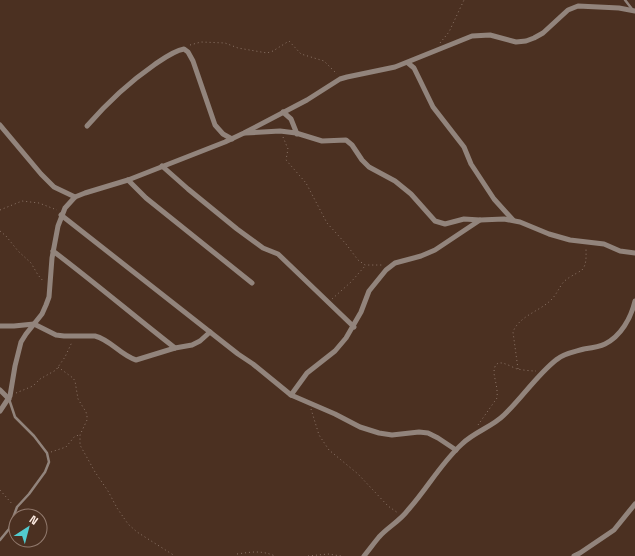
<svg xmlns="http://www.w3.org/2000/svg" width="635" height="556" font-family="'Space Grotesk',sans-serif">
  <rect width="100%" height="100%" fill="#4b3021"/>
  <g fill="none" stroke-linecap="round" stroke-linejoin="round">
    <g stroke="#8c7568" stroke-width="1" stroke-dasharray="1 3" stroke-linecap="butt">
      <path d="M440 43 449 32 464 0"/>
      <path d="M190 45 201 42 225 43 238 48 267 53 273 51 289 41 301 54 324 61 337 74"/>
      <path d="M283 137 288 149 286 160 306 183 327 223 346 244 358 260 365 265H382"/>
      <path d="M0 210 22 201 39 203 57 210"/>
      <path d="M0 231 6 236 18 251 31 263 38 275 44 282"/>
      <path d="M332 299 351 282 365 266"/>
      <path d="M58 367 73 378 75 381 78 399 86 412 87 416V420L80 435V445L95 472 108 491 117 508 128 524 137 532 175 556"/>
      <path d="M518 369 513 332C519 316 540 311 551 300 556 295 558 290 562 284 566 278 576 274 582 270 587 264 586 256 586 248"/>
      <path d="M16 393 33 386 40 379 56 370 65 357 72 342"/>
      <path d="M311 409 319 435 329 450 358 474 388 506 398 513"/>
      <path d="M478 425 497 398C498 389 495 381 494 373 494 355 509 366 517 369 523 370 530 371 536 371"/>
      <path d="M51 452 66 447 75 436 80 435"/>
      <path d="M0 490 13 505"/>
      <path d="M237 554C251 552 261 550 275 556"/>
      <path d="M308 556 328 554 341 556"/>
    </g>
    <g stroke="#92847c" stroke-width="2.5">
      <path d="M625 0 632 9"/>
      <path d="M0 540 9 529 17 507 29 494 45 472 49 462 47 453 34 436 15 417 9 399"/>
    </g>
    <g stroke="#92847c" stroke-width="5">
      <path d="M408 63 414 68 433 107 464 147 471 164 494 199 513 220"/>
      <path d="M283 112 291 119 297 134"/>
      <path d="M0 125 41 174 54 187 75 197"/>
      <path d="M87 126C107 103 128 83 154 65 163 59 173 51 184 49L188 52 193 61 215 125 223 134 232 139"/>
      <path d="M245 133 280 131 296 133 322 141 346 140 352 145 362 160 369 167 395 181 411 194 435 221 445 224 464 219 480 220"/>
      <path d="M162 166 188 189 237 229 263 248 278 254 354 327"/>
      <path d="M128 180 146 198 252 283"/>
      <path d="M61 215 238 354 253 364 291 395 335 414 360 427 379 433 392 435 419 432 428 433 438 438 456 450"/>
      <path d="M53 251C94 282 134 316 175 348"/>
      <path d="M0 326H14L34 324 56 335 64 336H95C111 340 120 355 136 360L175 348 192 345 200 341 210 332"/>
      <path d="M0 390 9 399"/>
      <path d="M291 395 307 373 335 351 346 338 361 312 369 291 386 270 395 263 421 256 435 250 480 220 504 219 520 222 549 234 570 240 604 244 620 251 635 253"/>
      <path d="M0 411 10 396 15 366 21 342 26 334 42 314 46 305 49 297 52 258 58 226 65 208 75 197 85 193 128 180 225 142 244 133 307 100 340 79 347 77 395 67 472 36 490 35 516 42 526 41 534 38 543 33 568 10 578 6 619 8 635 11"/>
      <path d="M364 556C369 550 374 543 379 537 388 527 400 521 408 510 427 489 441 463 462 444 474 432 492 427 504 415 522 398 537 375 556 360 564 353 574 352 584 349 591 348 599 347 605 344 621 336 631 318 635 301"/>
      <path d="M574 556 580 553 614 530 635 504"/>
    </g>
  </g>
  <g transform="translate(28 528) rotate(36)"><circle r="19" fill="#4b3021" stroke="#927a6e"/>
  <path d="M0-3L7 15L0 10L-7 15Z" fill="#52ccd0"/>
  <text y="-6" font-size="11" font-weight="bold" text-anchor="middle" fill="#fceae1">N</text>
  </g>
</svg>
